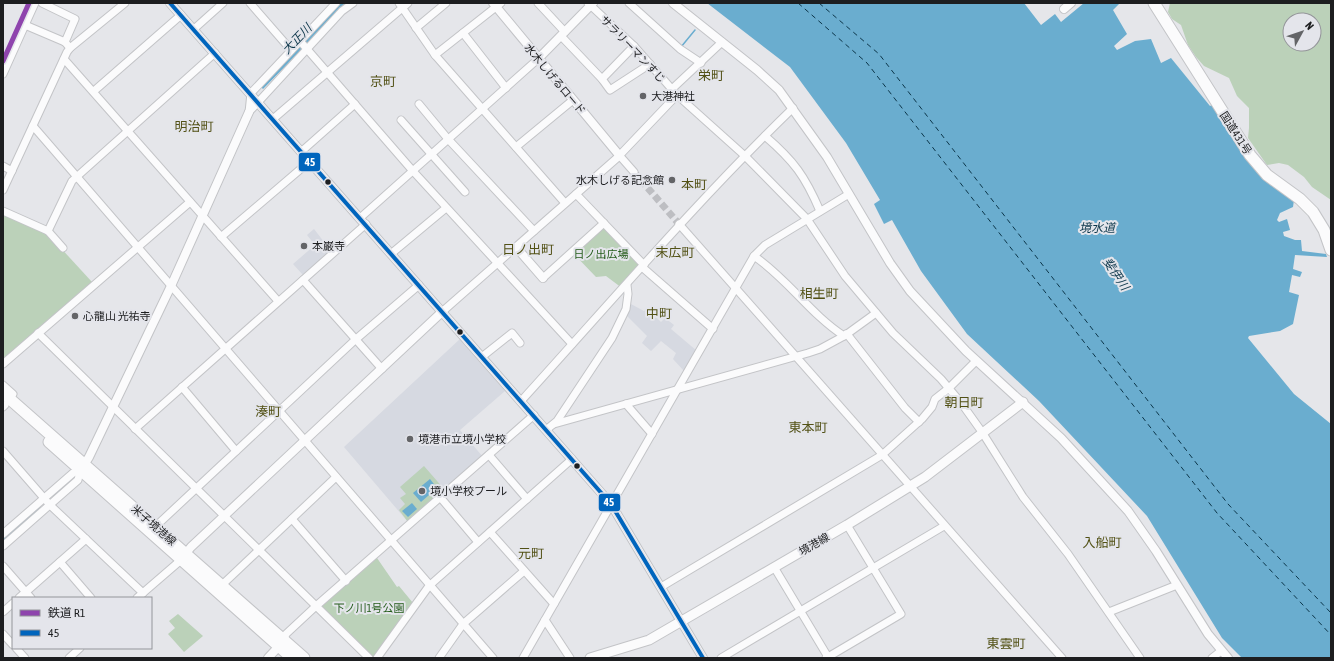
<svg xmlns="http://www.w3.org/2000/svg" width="1334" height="661" font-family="'Asap Condensed','Noto Sans JP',sans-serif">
  <rect width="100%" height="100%" fill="#e5e6ea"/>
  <g fill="#d6d9e1">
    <path d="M314 229 331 251 303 275 293 264 315 245 307 235Z"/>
    <path d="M629 303 644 311 647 308 661 322 665 318 674 325 671 329 697 351 685 372 673 359 676 353 661 341 651 351 642 343 647 336 626 315Z"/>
    <path d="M460 339 505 391 460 430 483 457 408 522 344 447Z"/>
  </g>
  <g fill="#bbd1b9" fill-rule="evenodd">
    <path d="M1170 3H1331V200L1312 187 1304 177 1288 165 1279 163 1267 165 1248 138 1249 128V108L1237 96 1229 78 1204 66 1196 57 1188 45 1181 25 1172 19 1168 12ZM1290 20H1314V44H1290Z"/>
    <path d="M3 213 47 233 92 282 3 360Z"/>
    <path d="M604 227 638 262V269L622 288 606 276 596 277 572 252Z"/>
    <path d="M424 466 444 489 411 517 412 518 408 522 399 510 405 504 400 498 406 494 400 487Z"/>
    <path d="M375 558H377L397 587 399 586 413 603 373 658 321 608 320 605Z"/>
    <path d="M178 614 203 636 184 652 168 634 175 628 169 621Z"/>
  </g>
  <g fill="#6aadcf">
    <path d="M341 3H347L263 89 261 87Z"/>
    <path d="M707 3H1024L1041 25 1055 14 1061 22 1084 3H1120L1113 10 1127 34 1114 46 1117 50 1135 41 1151 39 1161 63 1171 58 1210 106 1214 104 1294 200 1293 207 1280 213 1277 220 1279 222 1287 219 1290 230 1283 232 1284 236 1295 240H1301L1302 251 1326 254 1327 257 1295 255 1293 269 1302 272 1300 277 1292 275 1289 292 1299 295 1293 324 1280 331 1249 336 1248 338 1294 394 1331 424V658H1242L1222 638 1147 516 1039 401 967 334 921 271 892 220 884 224 874 204 880 200 846 143 790 67Z"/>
    <path d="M430 479 437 488 421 502 413 493Z"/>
    <path d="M412 503 417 509 408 517 402 511Z"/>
  </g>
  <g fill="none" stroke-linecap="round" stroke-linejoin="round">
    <g stroke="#6aadcf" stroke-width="1.5">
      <path d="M681 47 695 30"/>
      <path d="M53 496 70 481"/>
      <path d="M3 540 40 507"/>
    </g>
    <g stroke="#0c364a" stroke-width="1" stroke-dasharray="5 4" stroke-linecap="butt">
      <path d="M798 3 867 63 1217 513 1331 635"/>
      <path d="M819 3 879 54 1228 504 1331 613"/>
    </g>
    <path stroke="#bdbec2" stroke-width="7" stroke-dasharray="7 3.5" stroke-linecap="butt" d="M634 172 679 224"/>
    <defs>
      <g id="minor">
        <path d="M42 3 75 19 65 42"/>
        <path d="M250 3 291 50"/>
        <path d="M399 3 435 55 565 203"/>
        <path d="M538 3 565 32"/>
        <path d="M588 3 634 46 677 95 745 156 807 219 845 276 893 333 941 379 962 404 982 432 1023 497 1068 554 1140 658"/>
        <path d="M629 3 680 49 701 63"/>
        <path d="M25 25 35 3"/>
        <path d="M416 28 446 3"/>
        <path d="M194 29 223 3"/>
        <path d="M463 33 506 88"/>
        <path d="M561 36 602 79 634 46"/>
        <path d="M300 41 412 170 572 344"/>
        <path d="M435 55 501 3"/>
        <path d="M64 59 278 301"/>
        <path d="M3 74 25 25 65 42 70 48"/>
        <path d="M602 79 610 90 650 64"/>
        <path d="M672 89 722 42"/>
        <path d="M94 91 181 15"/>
        <path d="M419 104 448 139 534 231"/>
        <path d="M249 112 307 49 342 11 353 3"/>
        <path d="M249 112 251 93 336 3"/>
        <path d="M273 119 408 3"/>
        <path d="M401 120 465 192"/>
        <path d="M33 126 493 658"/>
        <path d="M765 136C794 161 805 176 820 211"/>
        <path d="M516 147 573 100"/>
        <path d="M302 151 355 104"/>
        <path d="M619 155 634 172"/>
        <path d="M3 166 12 171"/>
        <path d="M3 190 67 52 70 48 125 3"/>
        <path d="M576 194 644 265"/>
        <path d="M3 211 48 231 72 181 215 53"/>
        <path d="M360 218 538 59"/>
        <path d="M679 224 1062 658"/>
        <path d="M48 231 63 248"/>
        <path d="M221 237 310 161"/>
        <path d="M392 253 446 208"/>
        <path d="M754 256C788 279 810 314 844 336L846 334"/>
        <path d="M642 267 713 329"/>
        <path d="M543 278 604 223"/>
        <path d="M303 280 382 369"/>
        <path d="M443 311 617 158 677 95"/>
        <path d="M876 313 847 334 905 408 919 422"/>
        <path d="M38 333 369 658"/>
        <path d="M483 356 512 333 520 343"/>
        <path d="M3 364 190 202"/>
        <path d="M3 385 13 394 10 399"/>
        <path d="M182 387 236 451"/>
        <path d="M522 400C611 302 697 201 793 108"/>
        <path d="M626 404 652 434"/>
        <path d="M3 407 5 405"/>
        <path d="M554 424 808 353 820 349 844 336"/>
        <path d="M135 429 366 224"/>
        <path d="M546 430 557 421 612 338 626 309 628 294 627 285"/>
        <path d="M3 451 50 505 143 593"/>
        <path d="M489 455 527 499"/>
        <path d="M440 497 478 542"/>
        <path d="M292 519 346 581"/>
        <path d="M156 526 355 340 419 285"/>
        <path d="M490 532 554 604"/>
        <path d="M3 534 73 473 80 471"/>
        <path d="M3 546 78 480 80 471"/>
        <path d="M60 562 91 598"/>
        <path d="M3 566 31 598"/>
        <path d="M774 567 828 657 826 658"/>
        <path d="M222 585 336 477"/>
        <path d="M661 587 882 455 922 419 932 407 935 399 949 388 976 361"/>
        <path d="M19 598 86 539"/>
        <path d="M137 598 181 560"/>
        <path d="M3 612 13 603"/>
        <path d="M1109 612 1177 585"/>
        <path d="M545 620 570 658"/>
        <path d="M3 634 13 645"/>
        <path d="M284 640 286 634 315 607 534 415"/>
        <path d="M16 648 25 658"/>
        <path d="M828 657 901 614 847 525"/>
        <path d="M69 658 80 648"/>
        <path d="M377 658 429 586 572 459"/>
        <path d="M439 658 463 624 524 571"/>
        <path d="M523 658 754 256 765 245 849 194"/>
        <path d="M721 658 944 526"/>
        <path d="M1212 658 1221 651"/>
      </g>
      <g id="tertiary">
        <path d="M170 3 611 504 703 658"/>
        <path d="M493 3 619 155"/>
        <path d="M673 3 757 70 779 90 827 157 890 263 910 291 966 351 1061 438 1128 511 1156 551 1208 634 1228 658"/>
        <path d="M1064 9 1071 3"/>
        <path d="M538 59 593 3"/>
        <path d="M516 247 543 278"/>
        <path d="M82 468 89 457 171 286 249 112"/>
        <path d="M182 558 191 547 443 311"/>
        <path d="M268 658 282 643"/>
      </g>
      <path id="secondary" d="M590 658 649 640 847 525 925 477 1023 402"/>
      <g id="primary">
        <path d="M3 393 304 658"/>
        <path d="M49 442 292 658"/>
      </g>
      <path id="trunk" d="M1154 3 1250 155 1267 175 1300 199 1313 212 1324 230 1331 250"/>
    </defs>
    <use href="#minor" stroke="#c3c4c7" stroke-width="9"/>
    <use href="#tertiary" stroke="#c3c4c7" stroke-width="10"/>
    <use href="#secondary" stroke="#c3c4c7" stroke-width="11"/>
    <use href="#primary" stroke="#c3c4c7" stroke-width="13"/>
    <use href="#trunk" stroke="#c3c4c7" stroke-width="13"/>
    <use href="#minor" stroke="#fbfbfc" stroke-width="7"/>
    <use href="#tertiary" stroke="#fbfbfc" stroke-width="8"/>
    <use href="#secondary" stroke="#fbfbfc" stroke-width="9"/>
    <use href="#primary" stroke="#fbfbfc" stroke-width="11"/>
    <use href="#trunk" stroke="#fbfbfc" stroke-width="11"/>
    <defs>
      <path id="bus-1" d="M170 3 611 504 703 658"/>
    </defs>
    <use href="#bus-1" stroke="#e4e5eb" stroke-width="7"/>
    <use href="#bus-1" stroke="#0065bd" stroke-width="4"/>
    <defs>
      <path id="rail-1" d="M3 61 29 3"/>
    </defs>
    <use href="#rail-1" stroke="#e4e5eb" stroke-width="8"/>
    <use href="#rail-1" stroke="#8e44ad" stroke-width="5"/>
  </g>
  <g fill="#636467" stroke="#e4e5eb" stroke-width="1.5">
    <circle cx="643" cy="96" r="4"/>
    <circle cx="672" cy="180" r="4"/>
    <circle cx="304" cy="246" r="4"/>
    <circle cx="75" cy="316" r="4"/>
    <circle cx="410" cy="439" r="4"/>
    <circle cx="422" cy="491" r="4"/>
  </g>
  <g fill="#1d1e20" stroke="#e4e5eb" stroke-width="1.5">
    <circle cx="328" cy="182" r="3.5"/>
    <circle cx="460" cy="332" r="3.5"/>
    <circle cx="577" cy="466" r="3.5"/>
  </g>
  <g text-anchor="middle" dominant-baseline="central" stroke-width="4" stroke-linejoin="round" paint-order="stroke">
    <g font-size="11" fill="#1d1e20" stroke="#e4e5eb">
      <text transform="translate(633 49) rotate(46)">サラリーマンすじ</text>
      <text transform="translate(555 79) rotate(50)">水木しげるロード</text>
      <text transform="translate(1236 133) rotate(57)">国道431号</text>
      <text transform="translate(154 525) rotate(41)">米子境港線</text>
      <text transform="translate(814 544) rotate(-30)">境港線</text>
    </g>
    <g font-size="11" fill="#1d1e20" stroke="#e4e5eb" text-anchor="start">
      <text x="651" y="96">大港神社</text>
      <text x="664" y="180" text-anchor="end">水木しげる記念館</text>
      <text x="312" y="246">本巌寺</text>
      <text x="83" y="316">心龍山 光祐寺</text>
      <text x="418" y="439">境港市立境小学校</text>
      <text x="430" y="491">境小学校プール</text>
    </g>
    <g font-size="11" fill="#245c1b" stroke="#e4e5eb">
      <text x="601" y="254">日ノ出広場</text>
      <text x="369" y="608">下ノ川1号公園</text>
    </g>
    <g font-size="12" font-style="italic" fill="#0c364a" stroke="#e4e5eb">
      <text transform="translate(297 39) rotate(-46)">大正川</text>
      <text x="1097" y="228">境水道</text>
      <text transform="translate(1116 274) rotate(56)">斐伊川</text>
    </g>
    <g font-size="13" fill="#525115" stroke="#e4e5eb">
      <text x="711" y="75">栄町</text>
      <text x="383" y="81">京町</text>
      <text x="194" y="126">明治町</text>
      <text x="694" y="184">本町</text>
      <text x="528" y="249">日ノ出町</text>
      <text x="675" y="252">末広町</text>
      <text x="819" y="293">相生町</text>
      <text x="659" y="313">中町</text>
      <text x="964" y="402">朝日町</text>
      <text x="268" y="411">湊町</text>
      <text x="808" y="427">東本町</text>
      <text x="1102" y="542">入船町</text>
      <text x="531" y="553">元町</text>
      <text x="1006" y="643">東雲町</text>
    </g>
  </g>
  <g stroke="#e4e5eb" stroke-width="1.5">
    <rect x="298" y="152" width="23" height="20" rx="4" fill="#0065bd"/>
    <rect x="598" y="493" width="23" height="19" rx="4" fill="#0065bd"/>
  </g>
  <g font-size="11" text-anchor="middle" font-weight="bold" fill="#fff">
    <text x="310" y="166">45</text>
    <text x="609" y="506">45</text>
  </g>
  <rect width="1334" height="661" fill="none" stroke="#1d1e20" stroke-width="8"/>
  <rect x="12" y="597" width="140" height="52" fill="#e4e5eb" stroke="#94959a"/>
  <rect x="20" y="610" width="20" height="6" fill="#8e44ad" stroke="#94959a"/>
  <text x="48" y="617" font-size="12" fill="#1d1e20">鉄道 R1</text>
  <rect x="20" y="630" width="20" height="6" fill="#0065bd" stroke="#94959a"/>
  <text x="48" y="637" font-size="12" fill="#1d1e20">45</text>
  <g transform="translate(1302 32) rotate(50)"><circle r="19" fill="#e4e5eb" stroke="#94959a"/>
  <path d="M0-3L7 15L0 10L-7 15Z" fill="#636467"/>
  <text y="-6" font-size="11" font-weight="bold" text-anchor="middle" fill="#1d1e20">N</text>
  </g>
</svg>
